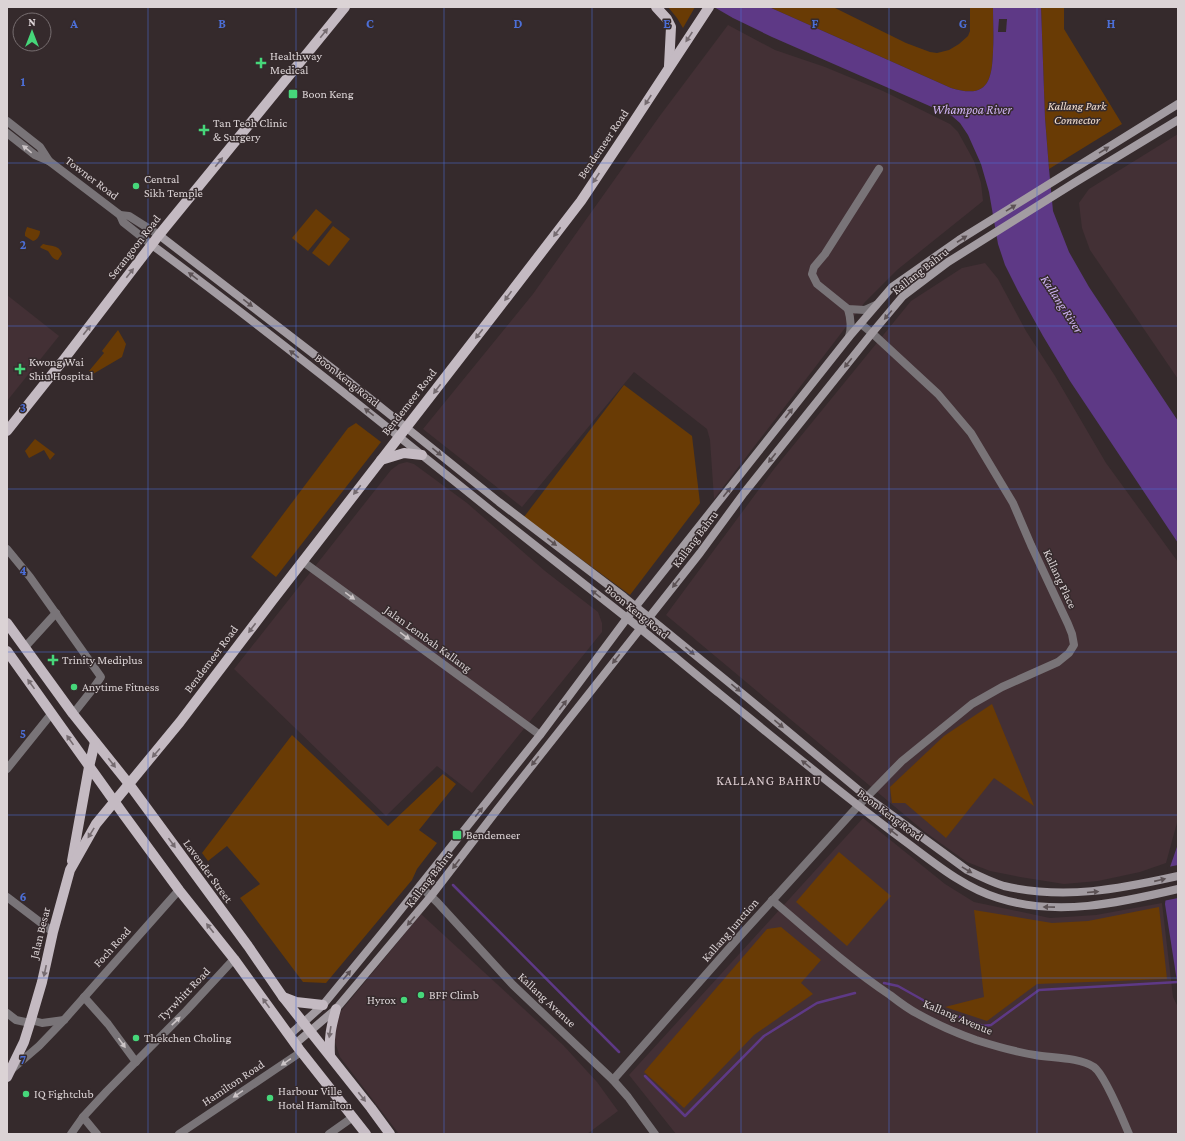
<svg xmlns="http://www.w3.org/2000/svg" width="1185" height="1141" font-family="'Crimson Pro',serif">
  <rect width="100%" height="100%" fill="#352a2c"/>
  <g fill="#433035">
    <path d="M728 25 775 50 825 67 883 91 950 124 958 132 974 161 981 183 983 201 897 270 865 302 714 499 710 440 707 429 634 372 522 507 423 429 533 294 659 117Z"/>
    <path d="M1178 134V379L1090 250 1082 228 1079 203 1089 189Z"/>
    <path d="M985 263 998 279 1026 331 1055 376 1106 463 1178 562V819L1166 863 1140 872 1098 881 1064 884 1020 877 990 871 967 862 925 832 666 615 774 469 911 301 962 268Z"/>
    <path d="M7 295 59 336 7 401Z"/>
    <path d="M407 462 414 464 467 503 545 571 598 612 602 623V632L472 793 437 766 386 816 234 669 391 470 399 464Z"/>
    <path d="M863 818 945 884 974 902 1050 918 1096 915 1162 903 1173 997 1178 1007V1134H676L629 1075Z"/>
    <path d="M421 914 563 1045 597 1082 618 1111 587 1134H399L340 1057 335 1042V1027L341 1011Z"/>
  </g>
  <g fill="#693b05">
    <path d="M668 7H695L683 28 677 18Z"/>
    <path d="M769 7H833L906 43 930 52 937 53 949 50 959 44 968 36 970 31V7H993C993 22 994 36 993 51 992 82 987 99 951 88Z"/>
    <path d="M1041 7H1064V29L1122 124 1049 169 1045 118Z"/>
    <path d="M316 209 332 222 308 251 292 238Z"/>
    <path d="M333 226 350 239 329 266 312 253Z"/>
    <path d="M27 227 40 231C40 236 37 240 33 241L25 236V233Z"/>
    <path d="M43 244C50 246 60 245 62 254L58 260C52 259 51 255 48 251L41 248 40 247Z"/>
    <path d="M118 330 126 344 122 357 93 374 89 371 104 353 102 351Z"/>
    <path d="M624 385 692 436 700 503 630 595 524 517Z"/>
    <path d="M356 423 381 442 276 577 251 557 348 428Z"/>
    <path d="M35 439 55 454 50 460 44 450 29 458 25 451Z"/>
    <path d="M992 704 1034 806 994 778 946 838 905 803H892L890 787 944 736Z"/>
    <path d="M292 735 388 826 443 774 456 784 419 830 437 843 417 869 412 880 326 983 303 982 240 898 260 884 227 846 208 861 202 853Z"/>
    <path d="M839 852 891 896 847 946 796 902Z"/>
    <path d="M1159 907 1167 979 1037 984 987 1021 945 1007 984 997 974 910 1052 923 1088 921Z"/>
    <path d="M781 927 821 960 801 983 813 994 754 1035 684 1108 644 1072 767 929Z"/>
  </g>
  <g fill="#5e3986">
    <path d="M714 7H769L951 88C987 99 992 82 993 51 994 36 993 22 993 7H1041L1045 118 1049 169 1053 211 1069 252 1089 287 1178 421V543L1070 381 1043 336 1018 291 1005 265 998 244 989 192 981 164 968 135 960 123 952 116 941 111 772 37 733 18Z"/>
    <path d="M1178 844V988L1165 904 1170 867Z"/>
  </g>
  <g fill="#352a2c">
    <path d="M999 19H1007L1006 32H998Z"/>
    <path d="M1178 865V898L1163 901 1168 867Z"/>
  </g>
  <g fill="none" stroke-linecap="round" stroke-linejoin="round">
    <g stroke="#5e3986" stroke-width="2.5">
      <path d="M453 885 619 1052"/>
      <path d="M884 983 898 986 939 1009 983 1026 991 1025 1039 990 1178 982"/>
      <path d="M645 1076 685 1116 764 1036 817 1003 855 993"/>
    </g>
    <g stroke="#797478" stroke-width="8">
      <path d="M7 121 40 147 49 161"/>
      <path d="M7 133 35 155 49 161 120 215 129 216 159 235"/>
      <path d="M120 215 123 222 152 245"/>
      <path d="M876 305 865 310 848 309 817 284 812 274 814 267 825 254 879 169"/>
      <path d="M848 309C851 319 852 327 849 337"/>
      <path d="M7 549 30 577 101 677 92 690 73 714"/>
      <path d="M302 561 540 735"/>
      <path d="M25 647 56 613"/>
      <path d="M7 769 52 713"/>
      <path d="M420 886 437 902 513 985 613 1080 628 1097 655 1134"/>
      <path d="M7 897 53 932"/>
      <path d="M772 900C811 933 848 967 890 995 899 1002 908 1009 918 1014 936 1024 956 1033 976 1040 995 1046 1015 1052 1035 1055 1052 1058 1079 1057 1094 1067 1105 1075 1123 1120 1129 1134"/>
      <path d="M84 997 108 1024 136 1062"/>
      <path d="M7 1013 16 1020 30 1023"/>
      <path d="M31 1020 42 1023 64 1020"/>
      <path d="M11 1070 39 1046 64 1020 179 890"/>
      <path d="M613 1080 739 937 858 806 902 761 972 704 1002 687 1058 662 1069 653 1074 645 1072 634 1068 624 1031 545 1013 503 971 433 938 394 872 333 861 324"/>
      <path d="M83 1117 97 1134"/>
      <path d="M71 1134 83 1117 107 1091 186 1011 234 959"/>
      <path d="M179 1134 301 1052"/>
      <path d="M329 1134 353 1117"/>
    </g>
    <g stroke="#a39ca2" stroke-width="8">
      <path d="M159 235 337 372 499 502 624 597 749 699 867 797 967 870C979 876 991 882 1004 886 1065 900 1119 889 1178 876"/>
      <path d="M152 245C268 331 381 422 494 513 538 548 583 583 627 618 659 643 689 669 720 694 780 743 840 793 902 839 932 861 962 887 998 898 1057 917 1119 903 1178 889"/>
      <path d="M289 1035 303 1023 323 1005 391 922 540 735 636 606 849 337 892 287 959 240 1178 104"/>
      <path d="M295 1044 336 1009 431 896 497 810 700 553 744 493 872 333 903 296 948 262 1074 183 1178 120"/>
    </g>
    <g stroke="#c4bac2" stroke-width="10">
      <path d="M656 7 667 19 671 27 669 66"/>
      <path d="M7 431 65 358 159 235 345 7"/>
      <path d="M381 460 404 453 422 455"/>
      <path d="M7 623 73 714 129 784 248 946 283 997 371 1108 390 1134"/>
      <path d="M7 651 124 815 179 890 234 959 299 1049 366 1134"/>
      <path d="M72 861 89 767 95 742"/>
      <path d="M283 997 296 1002 323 1005"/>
      <path d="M330 1055C329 1037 331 1027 336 1009"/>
      <path d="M7 1077 24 1042 30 1023 42 982 53 932 70 870 96 824 180 722 272 601 498 309 581 201 627 132 709 7"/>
    </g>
  </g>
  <defs><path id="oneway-solid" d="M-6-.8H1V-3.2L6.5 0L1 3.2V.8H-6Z"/></defs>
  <g fill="#756b70">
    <use href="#oneway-solid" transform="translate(324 33) rotate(-51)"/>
    <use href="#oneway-solid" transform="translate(689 37) rotate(124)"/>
    <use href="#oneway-solid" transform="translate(648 100) rotate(123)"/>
    <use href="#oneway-solid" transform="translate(219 162) rotate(-51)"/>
    <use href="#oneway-solid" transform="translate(596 178) rotate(124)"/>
    <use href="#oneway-solid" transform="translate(557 232) rotate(127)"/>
    <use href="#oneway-solid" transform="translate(130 273) rotate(-52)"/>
    <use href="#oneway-solid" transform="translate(508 296) rotate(126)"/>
    <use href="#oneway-solid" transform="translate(87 330) rotate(-52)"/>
    <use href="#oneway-solid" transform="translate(479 334) rotate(128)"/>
    <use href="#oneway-solid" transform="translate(437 389) rotate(127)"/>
    <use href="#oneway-solid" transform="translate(357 490) rotate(128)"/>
    <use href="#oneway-solid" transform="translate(252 628) rotate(127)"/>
    <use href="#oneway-solid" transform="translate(31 684) rotate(-126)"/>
    <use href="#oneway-solid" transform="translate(70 740) rotate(-125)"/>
    <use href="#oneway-solid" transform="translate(156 753) rotate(131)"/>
    <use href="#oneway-solid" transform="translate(112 763) rotate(52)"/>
    <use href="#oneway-solid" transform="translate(91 833) rotate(122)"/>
    <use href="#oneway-solid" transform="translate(172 843) rotate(54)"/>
    <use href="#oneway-solid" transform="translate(210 928) rotate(-128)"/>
    <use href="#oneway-solid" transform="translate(45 971) rotate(102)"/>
    <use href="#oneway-solid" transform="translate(266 1003) rotate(-126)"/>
    <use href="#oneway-solid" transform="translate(330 1032) rotate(99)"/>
    <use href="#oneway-solid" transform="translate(362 1097) rotate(52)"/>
  </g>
  <g fill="#ccc5c7">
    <use href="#oneway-solid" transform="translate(27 149) rotate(-141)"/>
    <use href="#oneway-solid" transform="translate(350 596) rotate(36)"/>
    <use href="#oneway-solid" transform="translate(405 636) rotate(36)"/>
    <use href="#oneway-solid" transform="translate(176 1021) rotate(-44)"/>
    <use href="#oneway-solid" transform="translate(122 1043) rotate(54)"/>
    <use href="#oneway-solid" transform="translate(286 1062) rotate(145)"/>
    <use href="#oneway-solid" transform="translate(238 1094) rotate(146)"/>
  </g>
  <g fill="#5c5255">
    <use href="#oneway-solid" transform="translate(1104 150) rotate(-32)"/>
    <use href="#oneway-solid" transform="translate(1011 208) rotate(-32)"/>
    <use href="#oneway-solid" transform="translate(962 239) rotate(-33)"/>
    <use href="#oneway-solid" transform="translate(193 276) rotate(-143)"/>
    <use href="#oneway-solid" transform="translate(248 303) rotate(38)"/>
    <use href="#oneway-solid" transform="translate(888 315) rotate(130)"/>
    <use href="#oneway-solid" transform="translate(294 354) rotate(-142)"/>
    <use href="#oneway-solid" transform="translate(848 363) rotate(129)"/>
    <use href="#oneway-solid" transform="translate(369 412) rotate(-142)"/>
    <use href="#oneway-solid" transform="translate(789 413) rotate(-52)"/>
    <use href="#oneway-solid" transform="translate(437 452) rotate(39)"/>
    <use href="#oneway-solid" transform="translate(772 458) rotate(128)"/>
    <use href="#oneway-solid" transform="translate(727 492) rotate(-52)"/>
    <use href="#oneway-solid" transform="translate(552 542) rotate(38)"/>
    <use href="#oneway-solid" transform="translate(676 583) rotate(128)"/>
    <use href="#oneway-solid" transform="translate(596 594) rotate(-142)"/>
    <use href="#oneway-solid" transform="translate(690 651) rotate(40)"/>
    <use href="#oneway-solid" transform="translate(616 659) rotate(128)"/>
    <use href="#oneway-solid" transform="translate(736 688) rotate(39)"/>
    <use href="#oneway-solid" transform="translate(563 705) rotate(-53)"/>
    <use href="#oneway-solid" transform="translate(779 724) rotate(40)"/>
    <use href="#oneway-solid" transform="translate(535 761) rotate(128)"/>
    <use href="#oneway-solid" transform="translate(806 764) rotate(-141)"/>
    <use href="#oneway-solid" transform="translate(479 812) rotate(-51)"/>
    <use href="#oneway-solid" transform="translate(893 832) rotate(-143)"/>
    <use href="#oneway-solid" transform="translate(456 864) rotate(127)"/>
    <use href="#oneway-solid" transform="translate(967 870) rotate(31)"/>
    <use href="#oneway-solid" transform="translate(1160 880) rotate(-13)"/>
    <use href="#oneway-solid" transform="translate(1093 892) rotate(-5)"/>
    <use href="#oneway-solid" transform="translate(1049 907) rotate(-179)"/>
    <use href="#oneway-solid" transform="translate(411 921) rotate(130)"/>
    <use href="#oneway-solid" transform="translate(347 975) rotate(-50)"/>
  </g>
  <path fill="none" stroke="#4c6fd7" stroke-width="1" stroke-opacity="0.55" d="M148 7V1134M296 7V1134M444 7V1134M592 7V1134M741 7V1134M889 7V1134M1037 7V1134M7 163H1178M7 326H1178M7 489H1178M7 652H1178M7 815H1178M7 978H1178"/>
  <g fill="#46d77a" stroke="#352a2c" stroke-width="1.5">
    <path d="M259 57h4v4h4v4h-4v4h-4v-4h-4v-4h4z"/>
    <rect x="288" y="89" width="10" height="10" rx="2"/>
    <path d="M202 124h4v4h4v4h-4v4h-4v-4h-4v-4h4z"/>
    <circle cx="136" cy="186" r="4"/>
    <path d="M18 363h4v4h4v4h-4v4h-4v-4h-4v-4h4z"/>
    <path d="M51 654h4v4h4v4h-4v4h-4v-4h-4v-4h4z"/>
    <circle cx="74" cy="687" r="4"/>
    <rect x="452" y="830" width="10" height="10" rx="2"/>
    <circle cx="421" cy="995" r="4"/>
    <circle cx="404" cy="1000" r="4"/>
    <circle cx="136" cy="1038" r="4"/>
    <circle cx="26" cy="1094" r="4"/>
    <circle cx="270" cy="1098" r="4"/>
  </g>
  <g text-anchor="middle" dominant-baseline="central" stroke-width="3" stroke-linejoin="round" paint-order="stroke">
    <g font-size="12" fill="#dbd3d5" stroke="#352a2c" text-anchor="start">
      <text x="270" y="56">Healthway<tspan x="270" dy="14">Medical</tspan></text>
      <text x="302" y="94">Boon Keng</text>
      <text x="213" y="123">Tan Teoh Clinic<tspan x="213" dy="14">&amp; Surgery</tspan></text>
      <text x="144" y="179">Central<tspan x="144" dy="14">Sikh Temple</tspan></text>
      <text x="29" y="362">Kwong Wai<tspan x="29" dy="14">Shiu Hospital</tspan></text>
      <text x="62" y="660">Trinity Mediplus</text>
      <text x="82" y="687">Anytime Fitness</text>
      <text x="466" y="835">Bendemeer</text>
      <text x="429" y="995">BFF Climb</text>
      <text x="396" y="1000" text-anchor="end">Hyrox</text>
      <text x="144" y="1038">Thekchen Choling</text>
      <text x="278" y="1091">Harbour Ville<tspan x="278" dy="14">Hotel Hamilton</tspan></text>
      <text x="34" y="1094">IQ Fightclub</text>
    </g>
    <g font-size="12" font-style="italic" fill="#f4e0d0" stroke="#352a2c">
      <text x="1077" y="106">Kallang Park<tspan x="1077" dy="14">Connector</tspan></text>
    </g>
    <g font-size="12" fill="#dbd3d5" stroke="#352a2c">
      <text transform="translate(603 144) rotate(-56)">Bendemeer Road</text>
      <text transform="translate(92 178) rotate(37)">Towner Road</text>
      <text transform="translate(134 247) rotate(-52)">Serangoon Road</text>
      <text transform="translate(920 271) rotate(-38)">Kallang Bahru</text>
      <text transform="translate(347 380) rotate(38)">Boon Keng Road</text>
      <text transform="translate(409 402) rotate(-52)">Bendemeer Road</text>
      <text transform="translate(695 539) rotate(-53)">Kallang Bahru</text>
      <text transform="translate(1060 579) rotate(65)">Kallang Place</text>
      <text transform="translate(637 612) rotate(39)">Boon Keng Road</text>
      <text transform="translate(428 639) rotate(36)">Jalan Lembah Kallang</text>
      <text transform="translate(211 659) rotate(-53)">Bendemeer Road</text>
      <text transform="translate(890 815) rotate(37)">Boon Keng Road</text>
      <text transform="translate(208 871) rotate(54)">Lavender Street</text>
      <text transform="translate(429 879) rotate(-52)">Kallang Bahru</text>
      <text transform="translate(730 930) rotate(-49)">Kallang Junction</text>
      <text transform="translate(40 933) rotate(-76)">Jalan Besar</text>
      <text transform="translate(112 947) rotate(-48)">Foch Road</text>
      <text transform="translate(184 994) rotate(-46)">Tyrwhitt Road</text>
      <text transform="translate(547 1000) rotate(43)">Kallang Avenue</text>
      <text transform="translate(958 1017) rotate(23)">Kallang Avenue</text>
      <text transform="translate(233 1083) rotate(-34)">Hamilton Road</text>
    </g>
    <g font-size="13" font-style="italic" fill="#ceb3f3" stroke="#352a2c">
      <text x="972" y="109">Whampoa River</text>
      <text transform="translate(1062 304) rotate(57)">Kallang River</text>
    </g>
    <g font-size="13" letter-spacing="1" fill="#dacace" stroke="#352a2c">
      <text x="769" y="780">KALLANG BAHRU</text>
    </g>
  </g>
  <g font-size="13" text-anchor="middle" font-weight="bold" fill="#4c6fd7" stroke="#352a2c" stroke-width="3" stroke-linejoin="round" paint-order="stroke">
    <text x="74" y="28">A</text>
    <text x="222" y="28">B</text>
    <text x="370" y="28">C</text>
    <text x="518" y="28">D</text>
    <text x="667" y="28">E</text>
    <text x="815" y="28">F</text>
    <text x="963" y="28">G</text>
    <text x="1111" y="28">H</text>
    <text x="23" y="86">1</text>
    <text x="23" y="249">2</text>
    <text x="23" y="412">3</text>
    <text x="23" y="575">4</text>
    <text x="23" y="738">5</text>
    <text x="23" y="901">6</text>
    <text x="23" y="1064">7</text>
  </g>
  <rect width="1185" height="1141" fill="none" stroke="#dbd3d5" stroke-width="16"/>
  <g transform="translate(32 32)"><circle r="19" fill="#352a2c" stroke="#776e70"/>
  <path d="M0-3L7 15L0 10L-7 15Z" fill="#46d77a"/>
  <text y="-6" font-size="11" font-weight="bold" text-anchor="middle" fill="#dbd3d5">N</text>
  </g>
</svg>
